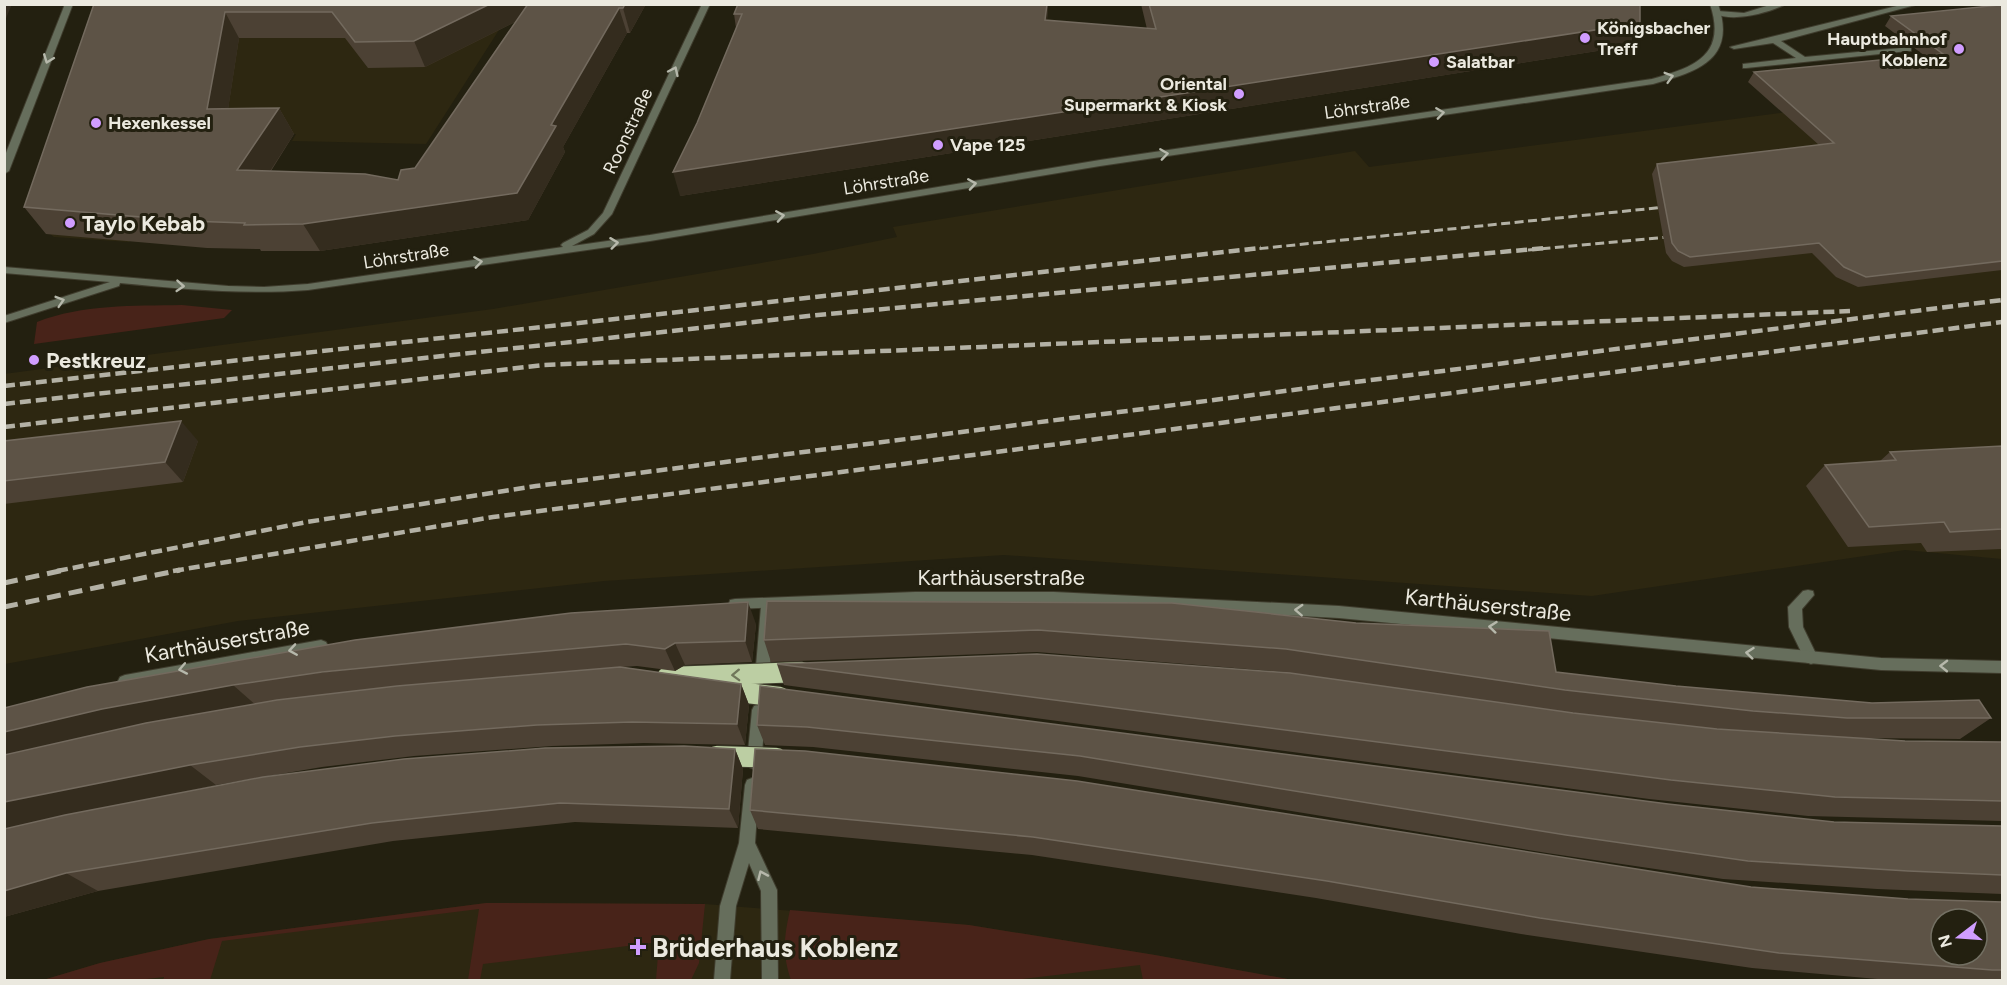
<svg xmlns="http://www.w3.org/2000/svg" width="2007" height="985" font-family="Figtree,sans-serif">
  <rect width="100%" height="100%" fill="#232010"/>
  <g fill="#2d2711">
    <path d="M116 5H515L426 144 292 141 296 134H267L194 167 129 242 54 237 45 230Z"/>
    <path d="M2002 84V559L1905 550 1592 596 1004 555 604 581 238 621 5 664 4 374 493 309 813 254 897 237 893 227 1355 151 1369 167Z"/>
    <path d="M486 903 705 904 969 925 1155 955 1293 980H43L100 963 209 939Z"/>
  </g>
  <g fill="#482319">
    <path d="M182 305 232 310 224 318 34 344 37 322C83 304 133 306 182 305Z"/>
    <path d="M486 903 705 904 699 963 691 980H656L659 942 483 964 480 980H468L479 909 222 941 210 980H163L164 977 138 980H43L100 963 209 939Z"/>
    <path d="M790 910 969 925 1155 955 1293 980H1143L1140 965 1013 980H791C782 954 784 937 790 910Z"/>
  </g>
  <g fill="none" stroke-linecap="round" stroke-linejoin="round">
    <defs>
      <g id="service">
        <path d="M1773 4H1786C1769 13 1732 23 1714 13L1718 11 1744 13Z"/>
        <path d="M1808 590 1813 591 1814 595 1802 609 1803 627 1818 658 1816 662 1811 664 1806 662 1789 627 1788 607 1803 591Z"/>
        <path d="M768 601 773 602 775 606 769 678 767 682 762 684 757 682 755 678 761 606 763 602Z"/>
        <path d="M759 704 764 706 766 710 761 762 759 767 754 769 749 767 747 762 752 710 754 706Z"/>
        <path d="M752 778 757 780 759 785 755 843 777 890 778 980H762L761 891 749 863 736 906 730 980H714L720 906 739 843 745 785 747 780Z"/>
      </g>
      <path id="pedestrian" d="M1905 4H1919L1781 41 1805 57 1911 47V51H1908L1746 68H1743V64L1796 58 1773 43 1734 49 1730 47Z"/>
      <g id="minor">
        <path d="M65 4H73L9 171 4 174V158Z"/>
        <path d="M702 4H710L612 214 594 234 572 246 650 235 1100 160 1652 79C1695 67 1727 55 1710 4H1718C1737 59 1698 72 1653 84L1100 166 650 241 308 290C245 295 183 289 120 283L119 286 4 323V316L110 282 4 273V267L228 286 264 287 308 284 563 247 561 245 563 243 588 230 603 213Z"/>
        <path d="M915 592H1054L1339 606 1881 658 2002 661V673L1881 670 1339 618 1054 602H915L735 609 730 608 729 604 730 600 735 599Z"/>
        <path d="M321 640 326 642 328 646 326 650 321 652 125 687 120 685 118 681 120 677 125 675Z"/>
      </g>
    </defs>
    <use href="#service" stroke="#3f3c2d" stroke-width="2"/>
    <use href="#pedestrian" stroke="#3f3c2d" stroke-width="2"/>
    <use href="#minor" stroke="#3f3c2d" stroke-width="2"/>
    <use href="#service" fill="#666e5c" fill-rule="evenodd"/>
    <use href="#pedestrian" fill="#666e5c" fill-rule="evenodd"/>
    <use href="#minor" fill="#666e5c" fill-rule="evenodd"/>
    <g stroke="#b3b1a5" stroke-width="3" stroke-dasharray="9 4.5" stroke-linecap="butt">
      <path d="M1246 250 1675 206"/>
      <path d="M1528 250 1680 236"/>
    </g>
    <g stroke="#b3b1a5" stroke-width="4.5" stroke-dasharray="11 5" stroke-linecap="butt">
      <path d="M4 386 1261 248"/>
      <path d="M4 404 818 315 1545 248"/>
      <path d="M4 427 544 365 1850 311"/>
      <path d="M57 571 307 522 536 486 2002 300"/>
      <path d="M173 571 493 517 2002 322"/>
    </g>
    <g stroke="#b3b1a5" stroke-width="5" stroke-dasharray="14 8" stroke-linecap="butt">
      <path d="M4 583 64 570"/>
      <path d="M4 607 180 570"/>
    </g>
    <defs>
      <g id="trunk-bridge">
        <path d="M667 677 803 672"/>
        <path d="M722 690 780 697"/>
        <path d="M716 756 777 758"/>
      </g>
    </defs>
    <use href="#trunk-bridge" stroke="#3f3c2d" stroke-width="22" stroke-linecap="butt"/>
    <use href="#trunk-bridge" stroke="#bccea3" stroke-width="20"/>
  </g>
  <g fill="#4c4134" fill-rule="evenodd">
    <path d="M94 4H646L630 33H627L563 147 565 152 528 220 320 251H261L260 249 207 248 46 234 24 207ZM515 22 415 168 398 180 271 171 294 134 279 108 228 109 239 38H345L368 68 425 67Z"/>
    <path d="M1048 4 1047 21 1147 29 1141 4H1640L1629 46 680 196 697 123 736 28 734 14Z"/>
    <path d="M1977 4H2002V270L1858 287 1836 277 1812 253 1684 267 1672 261 1666 253 1652 174 1657 164 1819 145 1748 82 1754 72 1925 56 1885 26 1891 16 1981 7Z"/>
    <path d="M4 441H198L183 482 4 504Z"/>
    <path d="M2002 446V549L1927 552 1921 543 1848 547 1806 486 1825 465 1880 461 1890 452Z"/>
    <path d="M767 601 1556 672 1676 686 1991 718 1960 739 1860 738 1905 741 2002 742V821L1808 816 1649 799 784 685 777 664 1286 672 1037 652 771 662 764 640Z"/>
    <path d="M756 624 752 662 685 665 675 671 637 666 622 667 741 684 749 705 745 745 644 743 552 746 414 756 322 767 216 785 116 805 735 749 743 769 738 828 575 822 393 841 98 891 4 917V708Z"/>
    <path d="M760 686 1668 804 1834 822 2002 826V894L1877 889 1723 879 1547 853 1078 776 813 747 765 745 757 725Z"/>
    <path d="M750 810 1751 887 1908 899 2002 902V981H1900L1752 968 1521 934 1316 898 1032 855 758 829Z"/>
  </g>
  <g fill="#342c1e">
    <path d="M4 4H12L4 23Z"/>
    <path d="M490 4H551L425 67 414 41Z"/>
    <path d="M625 4H646L630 33 623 8Z"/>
    <path d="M1047 4H1048L1047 21 1045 20Z"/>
    <path d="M619 8 627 33 563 147 565 152 528 220 320 251 303 224 551 125Z"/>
    <path d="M225 12 239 38 224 136 207 109Z"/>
    <path d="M1640 23 1629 46 680 196 673 172Z"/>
    <path d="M279 108 294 134 254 196 237 170Z"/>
    <path d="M181 421 198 441 183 482 165 462Z"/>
    <path d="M748 602 756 624 752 662 745 641Z"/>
    <path d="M675 643 685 665 675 671 665 649Z"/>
    <path d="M741 684 749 705 745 745 737 724Z"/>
    <path d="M233 685 257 706 4 760V732L102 709Z"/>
    <path d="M735 749 743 769 738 828 729 809Z"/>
    <path d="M190 765 216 785 35 822 4 831V802Z"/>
    <path d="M66 873 98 891 4 917V891Z"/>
  </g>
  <g fill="#5d5346" stroke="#736a5e" stroke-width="1.5" fill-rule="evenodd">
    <path d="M94 4H490L414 41 355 42 332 12H225L207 109 279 108 237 170 365 174 398 180 401 170 415 168 528 4H625L623 8H619L551 125 556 126 517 193 303 224 244 225 245 223 188 221 24 207Z"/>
    <path d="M738 4H1047L1045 20 1156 29 1149 4H1640V23L673 172 697 123 742 14H734Z"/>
    <path d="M1999 4H2002V261L1866 277 1844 267 1819 243 1690 257 1678 251 1672 243 1657 164 1834 143 1754 72 1943 54 1891 16 2000 5Z"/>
    <path d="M181 421 165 462 4 481V441Z"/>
    <path d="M2002 446V529L1950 532 1944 522 1869 527 1825 465 1896 460 1890 452Z"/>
    <path d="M767 601 1172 603 1356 623 1549 631 1556 672 1676 686 1872 703 1979 700 1991 718H1847L1753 711 1565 690 1286 649 1038 630 764 640Z"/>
    <path d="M748 602 745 641 675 643 665 649 626 644 435 661 322 672 233 685 102 709 4 732V708L87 687 355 640 571 613Z"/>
    <path d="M1037 654 1290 673 1573 713 1717 729 1905 741 2002 742V801L1835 797 1671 780 777 664Z"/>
    <path d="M620 667 741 684 737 724 632 722 537 725 395 736 300 747 190 765 4 802V755L146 723 277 700 397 686Z"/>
    <path d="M760 686 1668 804 1834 822 2002 826V875L1908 871 1748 861 1566 835 1080 756 807 727 757 725Z"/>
    <path d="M684 746 735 749 729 809 560 803 372 823 66 873 4 891V829L65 815 263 777 404 759 545 748Z"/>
    <path d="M755 749 805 751 1077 781 1751 887 1908 899 2002 902V970H1992L1779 953 1540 918 1327 881 1033 837 750 810ZM1941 919H1977V955H1941Z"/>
  </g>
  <defs><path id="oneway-chevron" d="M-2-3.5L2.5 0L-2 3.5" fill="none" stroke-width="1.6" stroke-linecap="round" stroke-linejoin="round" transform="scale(1.5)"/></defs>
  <g stroke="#b6b8ab">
    <use href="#oneway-chevron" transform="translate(48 59) rotate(111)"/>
    <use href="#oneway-chevron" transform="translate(674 71) rotate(-65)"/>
    <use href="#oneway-chevron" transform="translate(1669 77) rotate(-16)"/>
    <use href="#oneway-chevron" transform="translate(1440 113) rotate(-8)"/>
    <use href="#oneway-chevron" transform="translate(1164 154) rotate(-8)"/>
    <use href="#oneway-chevron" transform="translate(972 184) rotate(-9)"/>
    <use href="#oneway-chevron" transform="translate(780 216) rotate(-9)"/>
    <use href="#oneway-chevron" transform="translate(614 243) rotate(-7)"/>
    <use href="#oneway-chevron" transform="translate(478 262) rotate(-8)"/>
    <use href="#oneway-chevron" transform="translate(180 286) rotate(4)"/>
    <use href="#oneway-chevron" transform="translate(60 301) rotate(-17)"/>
    <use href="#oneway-chevron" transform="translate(1299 610) rotate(-177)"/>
    <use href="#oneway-chevron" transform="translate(1493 627) rotate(-174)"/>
    <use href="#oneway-chevron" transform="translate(293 650) rotate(171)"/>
    <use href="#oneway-chevron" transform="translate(1750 653) rotate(-174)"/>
    <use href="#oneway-chevron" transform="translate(1944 666) rotate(-179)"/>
    <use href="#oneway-chevron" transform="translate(183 669) rotate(169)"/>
    <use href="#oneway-chevron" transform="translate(762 875) rotate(-114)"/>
  </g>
  <use stroke="#70775a" href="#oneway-chevron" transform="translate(736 675) rotate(178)"/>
  <g fill="#d09dff" stroke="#232010" stroke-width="2">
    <circle cx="1585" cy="38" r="6"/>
    <circle cx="1959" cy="49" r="6"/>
    <circle cx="1434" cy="62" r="6"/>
    <circle cx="1239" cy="94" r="6"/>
    <circle cx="96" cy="123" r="6"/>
    <circle cx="938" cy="145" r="6"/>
    <circle cx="70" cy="223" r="6"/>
    <circle cx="34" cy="360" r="6"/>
    <path d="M635 938h6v6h6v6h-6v6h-6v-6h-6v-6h6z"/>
  </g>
  <g text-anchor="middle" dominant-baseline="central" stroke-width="6" stroke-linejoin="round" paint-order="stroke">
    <g font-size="18" font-weight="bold" fill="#ebe9df" stroke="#232010" text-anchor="start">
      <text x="1597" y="28">Königsbacher<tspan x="1597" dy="21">Treff</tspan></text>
      <text x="1947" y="39" text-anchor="end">Hauptbahnhof<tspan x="1947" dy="21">Koblenz</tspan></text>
      <text x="1446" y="62">Salatbar</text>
      <text x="1227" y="84" text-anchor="end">Oriental<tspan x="1227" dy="21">Supermarkt &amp; Kiosk</tspan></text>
      <text x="108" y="123">Hexenkessel</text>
      <text x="950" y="145">Vape 125</text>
    </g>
    <g font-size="18" fill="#ebe9df" stroke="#232010">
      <text transform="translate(1367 107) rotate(-8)">Löhrstraße</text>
      <text transform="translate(628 131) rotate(-65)">Roonstraße</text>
      <text transform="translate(886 182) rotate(-9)">Löhrstraße</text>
      <text transform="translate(406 256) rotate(-9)">Löhrstraße</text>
    </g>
    <g font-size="22" font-weight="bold" fill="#ebe9df" stroke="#232010" text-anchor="start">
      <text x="82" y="223">Taylo Kebab</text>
      <text x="46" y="360">Pestkreuz</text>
    </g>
    <g font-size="22" fill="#ebe9df" stroke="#232010">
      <text x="1001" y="577">Karthäuserstraße</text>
      <text transform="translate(1488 605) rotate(6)">Karthäuserstraße</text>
      <text transform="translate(227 641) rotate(-10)">Karthäuserstraße</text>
    </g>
    <g font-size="27" font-weight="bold" fill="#ebe9df" stroke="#232010" text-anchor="start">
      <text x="652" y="947">Brüderhaus Koblenz</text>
    </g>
  </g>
  <rect width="2007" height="985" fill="none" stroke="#ebe9df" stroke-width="12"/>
  <g transform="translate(1959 937) rotate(253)"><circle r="28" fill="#232010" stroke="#737063" stroke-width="1.5"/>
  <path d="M0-4.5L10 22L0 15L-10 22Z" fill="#d09dff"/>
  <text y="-9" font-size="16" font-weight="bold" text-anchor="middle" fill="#ebe9df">N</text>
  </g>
</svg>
